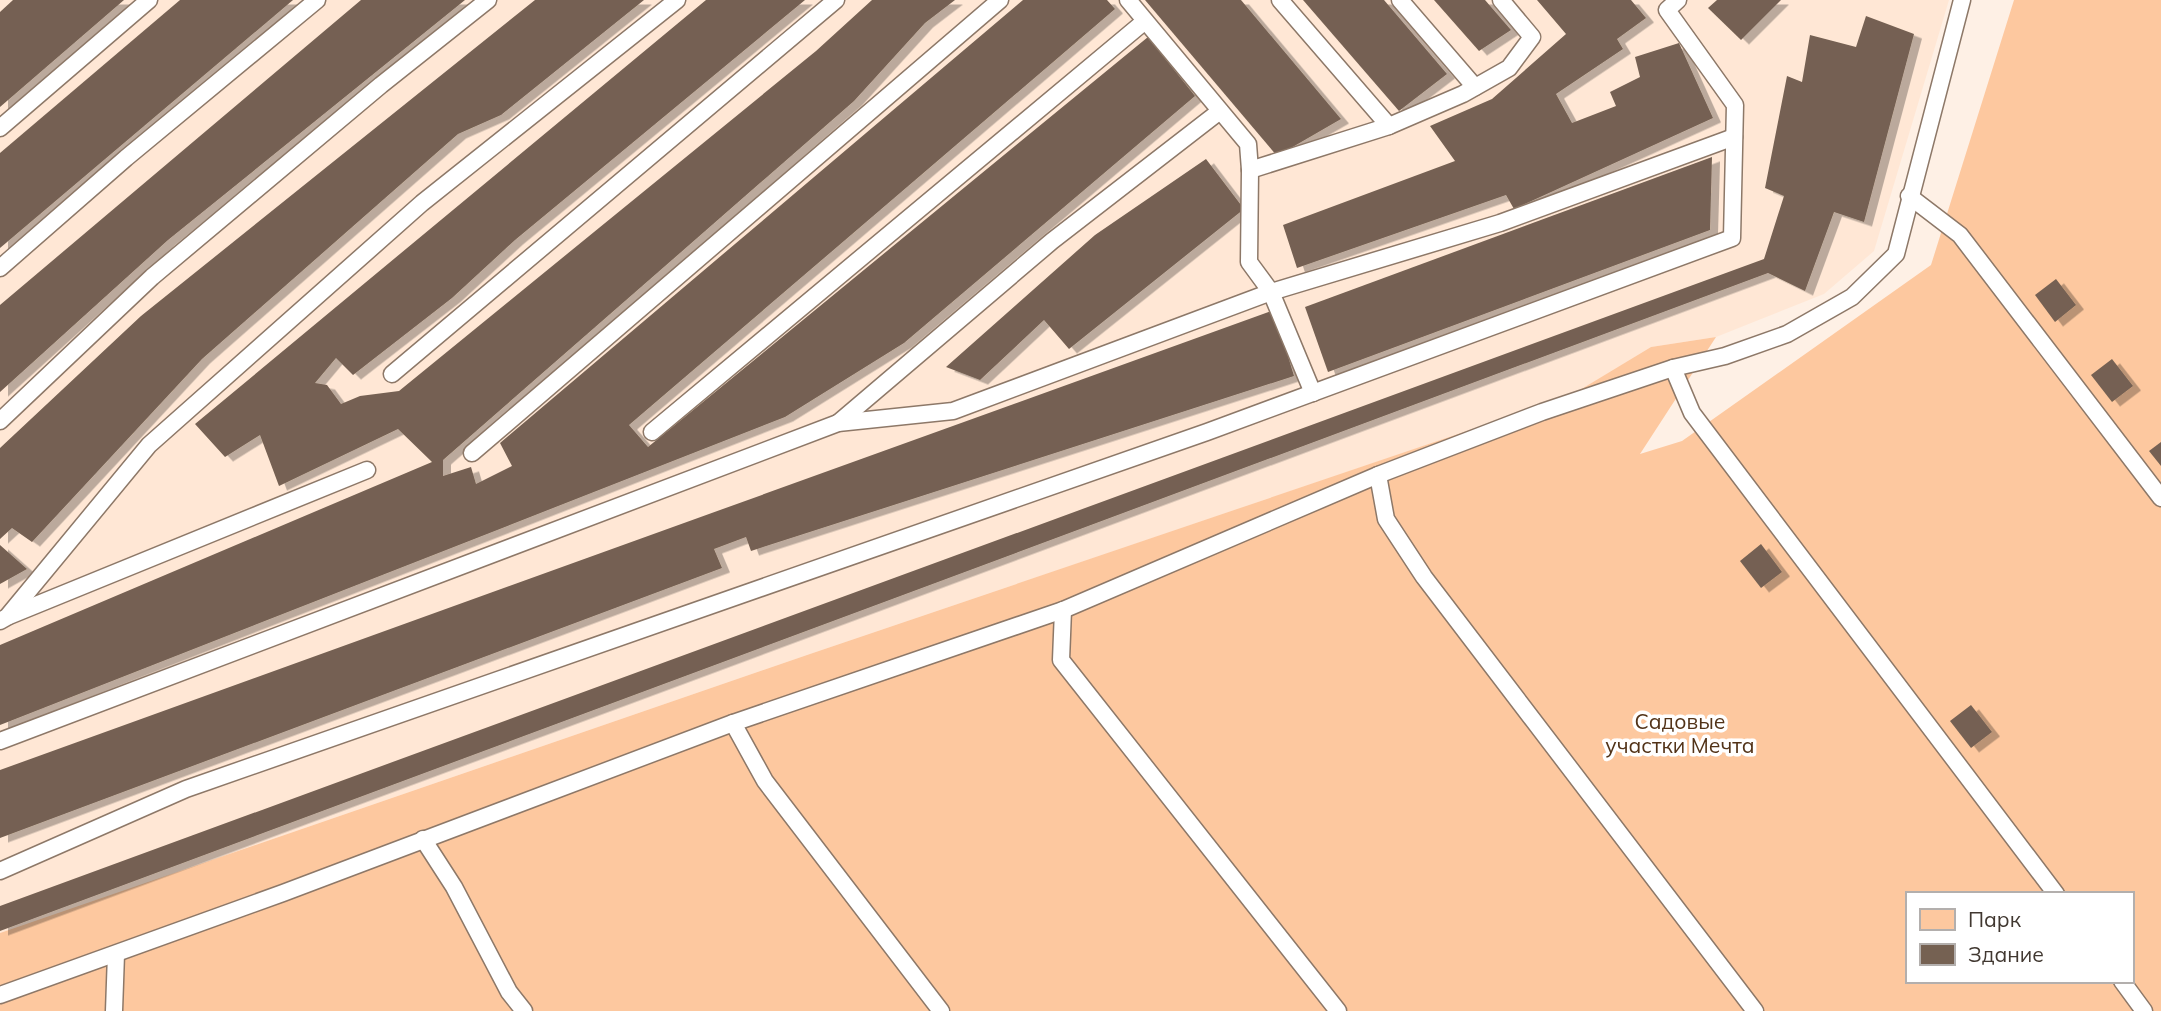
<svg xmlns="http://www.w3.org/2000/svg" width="2161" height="1011" font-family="Mulish,sans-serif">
  <defs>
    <filter id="shadow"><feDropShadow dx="8" dy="4.5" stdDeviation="0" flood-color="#0004"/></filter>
  </defs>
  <rect width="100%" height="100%" fill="#fef0e5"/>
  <path fill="#ffe7d5" d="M0 0H1949L1874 251 1824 294 1716 337 1651 347 1571 396 807 655 0 933Z"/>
  <path fill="#fdc89f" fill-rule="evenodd" d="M2014 0H2161V1011H0V933L807 655 1570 396 1651 347 1716 337 1640 454 1682 441 1931 265ZM1907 894H2131V981H1907Z"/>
  <g fill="#756152" filter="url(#shadow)">
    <path d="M13 0H124L0 107V12Z"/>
    <path d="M180 0H293L0 248V153Z"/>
    <path d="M361 0H465L168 240 0 392V305Z"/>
    <path d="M535 0H644L501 115 458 134 202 359 32 542 12 528 0 539V448L141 316Z"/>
    <path d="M706 0H805L515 240 452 298 353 375 336 358 315 383 327 385 341 404 360 396 399 391 816 51 872 0H955L925 23 854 101 443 460V476L471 467 476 484 512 466 500 443 1023 0H1107L1115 9 629 425 648 447 1148 37 1195 96 904 343 785 417 0 725V645L432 462 398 429 279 486 260 435 225 457 195 424Z"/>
    <path d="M1145 0H1241L1341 119 1277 156Z"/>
    <path d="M1303 0H1384L1447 74 1399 111Z"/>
    <path d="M1434 0H1485L1511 30 1479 51Z"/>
    <path d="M1537 0H1631L1646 18 1617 39 1623 49 1556 94 1572 123 1616 106 1610 92 1640 77 1635 57 1679 43 1713 118 1514 209 1506 195 1297 268 1283 225 1455 161 1430 126 1492 99 1566 34Z"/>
    <path d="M1717 0H1781L1741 40 1708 8Z"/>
    <path d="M1866 16 1914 34 1864 222 1834 212 1805 291 1768 273 0 931V906L1764 259 1784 196 1765 188 1787 76 1802 82 1810 35 1856 47Z"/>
    <path d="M1712 157 1710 230 1328 372 1305 307Z"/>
    <path d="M1206 159 1244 209 1069 349 1044 320 980 380 946 367 1095 235Z"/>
    <path d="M2056 279 2076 305 2055 322 2035 295Z"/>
    <path d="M1274 310 1294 376 751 551 746 537 714 549 722 568 0 838V770Z"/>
    <path d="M2112 359 2133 386 2112 402 2091 375Z"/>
    <path d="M2161 442V466L2149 451Z"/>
    <path d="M1761 544 1782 572 1761 588 1740 561Z"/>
    <path d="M0 545 27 569 0 584Z"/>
    <path d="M1971 705 1992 732 1971 748 1950 721Z"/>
  </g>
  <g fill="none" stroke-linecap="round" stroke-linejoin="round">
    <defs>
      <g id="service">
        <path d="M1128 0 1248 144 1250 170 1249 262 1271 292 1313 393"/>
        <path d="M1400 0 1475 87"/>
        <path d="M1389 126 1463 94 1509 68 1532 37 1501 0"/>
        <path d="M0 128 149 0"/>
        <path d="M1250 170 1389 126 1280 0"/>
        <path d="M1909 196 1960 235 2161 498"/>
        <path d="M0 268 126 158 317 0"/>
        <path d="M1673 368 1692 413 2056 894"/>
        <path d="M392 374 836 0"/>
        <path d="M0 421 152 277 381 85 488 0"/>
        <path d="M838 423 1052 241 1220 111"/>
        <path d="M652 432 1145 21"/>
        <path d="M472 453 1000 0"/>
        <path d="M1378 475 1386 519 1424 577 1755 1011"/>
        <path d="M1063 610 1061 660 1338 1011"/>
        <path d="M9 616 367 470"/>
        <path d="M0 621 7 617 149 445 422 203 677 0"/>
        <path d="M733 723 765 781 941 1011"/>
        <path d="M0 741 838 423 953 411 1271 292 1500 223 1734 137"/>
        <path d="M423 839 454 887 509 992 524 1011"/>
        <path d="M0 871 186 789 1207 432 1732 238 1735 105 1667 10 1678 0"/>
        <path d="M2122 981 2144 1011"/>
        <path d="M0 995 283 893 733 723 1063 610 1378 475 1542 412 1673 368 1725 356 1787 334 1852 297 1896 254 1962 0"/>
        <path d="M114 1011 116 954"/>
      </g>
    </defs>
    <use href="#service" stroke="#8d7868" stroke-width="19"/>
    <use href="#service" stroke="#fff" stroke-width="16"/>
  </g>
  <g text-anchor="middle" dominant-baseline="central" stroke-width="7" stroke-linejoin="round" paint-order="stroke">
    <g font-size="21" fill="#523318" stroke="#fff">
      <text x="1680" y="721">Садовые<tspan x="1680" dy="24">участки Мечта</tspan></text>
    </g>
  </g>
  <rect x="1906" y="892" width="228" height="91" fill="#ffffff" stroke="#b3afad" stroke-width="2"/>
  <rect x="1920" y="909" width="35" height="21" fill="#fdc89f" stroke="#b3afad" stroke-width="2"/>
  <text x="1968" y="927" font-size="21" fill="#413831">Парк</text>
  <rect x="1920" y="944" width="35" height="21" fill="#756152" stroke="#b3afad" stroke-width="2"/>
  <text x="1968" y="962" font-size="21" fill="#413831">Здание</text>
</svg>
